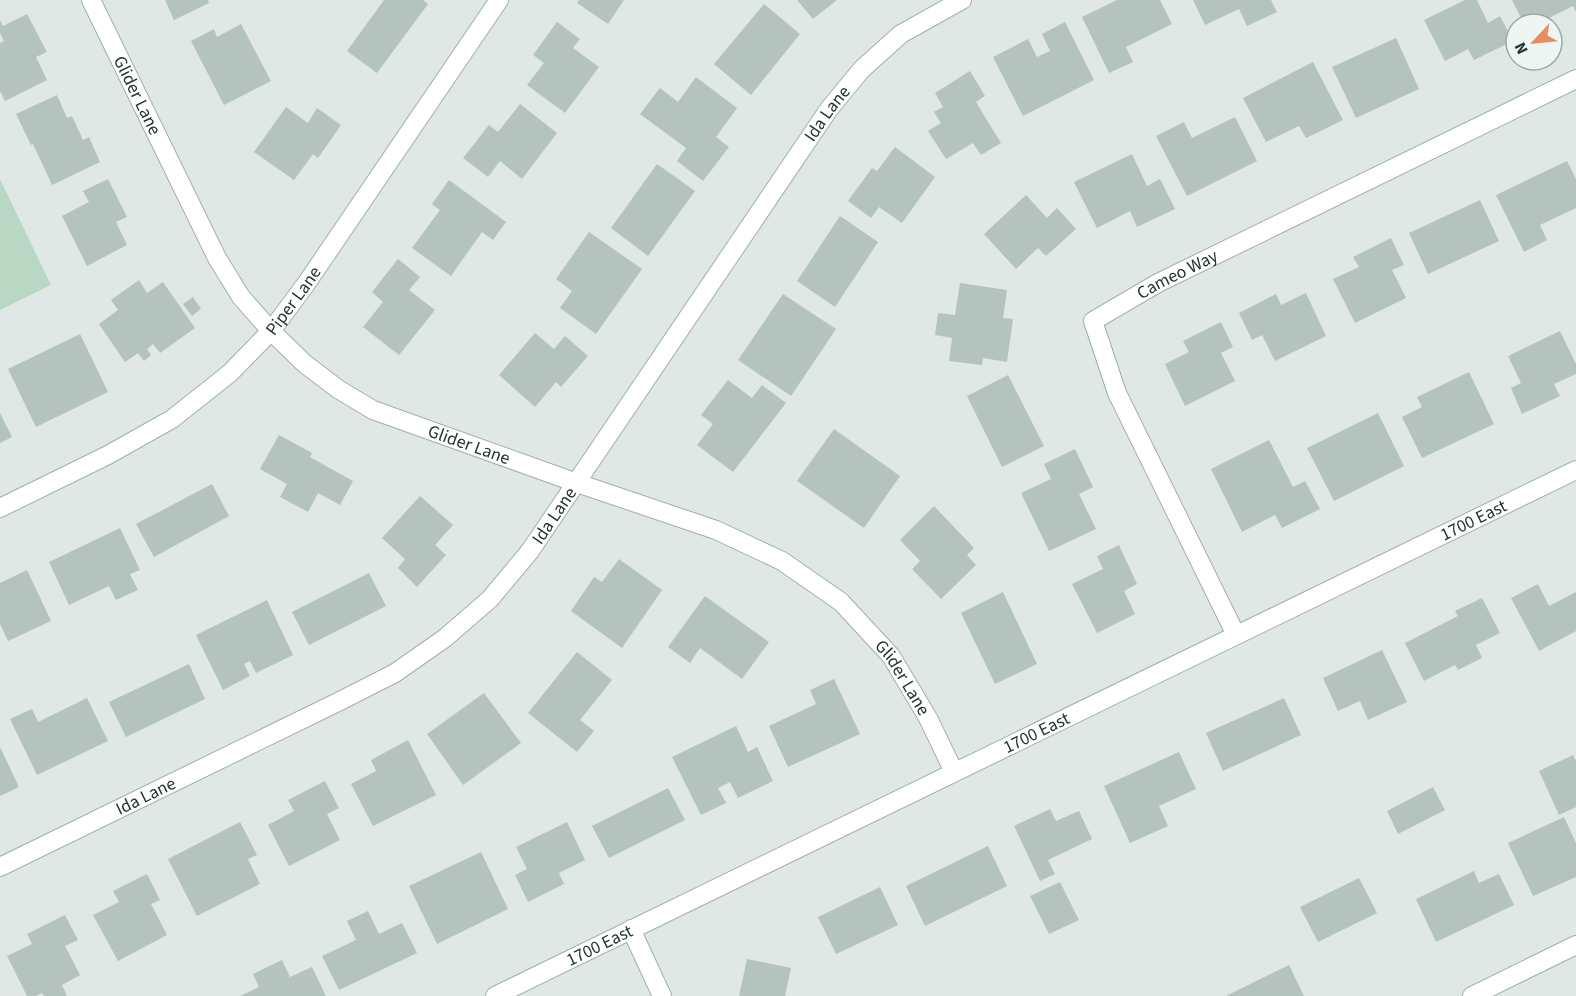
<svg xmlns="http://www.w3.org/2000/svg" width="1576" height="996" font-family="'Source Sans 3',sans-serif">
  <rect width="100%" height="100%" fill="#dfe8e5"/>
  <path fill="#b9d8c4" d="M0 179 51 285 0 310Z"/>
  <g fill="#b4c3be">
    <path d="M165 0H208L209 3 174 20Z"/>
    <path d="M384 0H423L428 4 377 73 347 51Z"/>
    <path d="M579 0H624L608 24 577 3Z"/>
    <path d="M797 0H837L813 19Z"/>
    <path d="M1117 0H1160L1172 24 1126 47 1133 62 1109 73 1082 17Z"/>
    <path d="M1193 0H1271L1277 12 1247 26 1239 9 1205 25Z"/>
    <path d="M1465 0H1477L1488 23 1500 16 1513 41 1474 60 1468 49 1445 61 1424 20Z"/>
    <path d="M1512 0H1576V12L1573 6 1537 24H1524Z"/>
    <path d="M764 4 800 34 751 95 714 64Z"/>
    <path d="M27 14 47 52 36 57 47 80 5 101 0 91V43L4 41 0 33V20L3 26Z"/>
    <path d="M557 22 580 39 573 48 599 67 565 113 527 85 544 63 533 55Z"/>
    <path d="M1065 22 1094 80 1023 116 993 57 1028 39 1037 57 1050 51 1042 34Z"/>
    <path d="M241 24 271 81 224 105 191 41 214 29 217 37Z"/>
    <path d="M1396 38 1419 89 1356 118 1332 67Z"/>
    <path d="M1313 62 1343 120 1306 138 1299 126 1266 142 1243 98Z"/>
    <path d="M970 71 985 96 976 102 1001 143 981 155 973 143 946 159 928 131 941 123 934 112 943 107 935 93Z"/>
    <path d="M696 77 737 108 716 137 729 147 703 181 677 161 686 148 640 114 660 88 678 102Z"/>
    <path d="M57 95 67 118 72 116 83 140 89 137 100 162 52 185 33 144 31 145 16 114Z"/>
    <path d="M520 104 557 133 522 179 500 161 488 177 463 158 489 125 498 132Z"/>
    <path d="M286 107 308 123 317 108 341 125 318 158 313 154 294 180 254 152Z"/>
    <path d="M1235 117 1257 161 1187 196 1156 136 1184 122 1192 138Z"/>
    <path d="M895 147 935 177 902 223 879 207 871 218 848 201 872 168 877 171Z"/>
    <path d="M1132 154 1147 186 1160 179 1175 209 1137 227 1130 211 1097 228 1074 182Z"/>
    <path d="M1567 161 1576 179V208L1540 225 1547 240 1524 252 1496 195Z"/>
    <path d="M657 164 695 191 648 256 611 228Z"/>
    <path d="M108 179 127 217 116 222 127 245 87 266 62 216 89 202 83 191Z"/>
    <path d="M449 180 506 222 493 240 482 232 451 276 412 248 440 210 432 204Z"/>
    <path d="M1026 195 1047 218 1057 208 1076 229 1046 256 1038 248 1016 269 984 234Z"/>
    <path d="M1480 200 1499 241 1428 274 1409 233Z"/>
    <path d="M840 216 878 242 835 307 797 281Z"/>
    <path d="M589 232 642 269 596 334 560 308 572 291 556 279Z"/>
    <path d="M1391 238 1404 265 1392 270 1406 298 1355 323 1333 279 1359 267 1353 257Z"/>
    <path d="M398 259 420 277 409 290 435 310 399 355 363 327 383 302 372 292Z"/>
    <path d="M139 280 147 293 163 282 195 328 160 353 153 344 147 349 151 355 144 361 138 353 125 362 99 324 118 310 111 300Z"/>
    <path d="M960 283 1007 290 1003 318 1013 319 1007 362 983 358 982 365 949 361 952 338 935 335 938 313 955 315Z"/>
    <path d="M1306 293 1326 336 1275 361 1262 335 1252 340 1239 313 1276 294 1281 305Z"/>
    <path d="M783 294 836 329 791 396 738 360Z"/>
    <path d="M193 297 201 309 192 316 183 304Z"/>
    <path d="M1221 322 1233 347 1221 353 1235 381 1185 406 1165 364 1189 352 1183 341Z"/>
    <path d="M1560 331 1576 364V374L1554 384 1560 396 1522 414 1511 388 1521 383 1508 356Z"/>
    <path d="M535 333 554 349 565 336 588 356 561 387 556 382 535 407 499 375Z"/>
    <path d="M80 334 108 392 36 427 8 369Z"/>
    <path d="M1469 372 1494 424 1422 458 1402 417 1422 407 1417 397Z"/>
    <path d="M1008 375 1044 446 1002 467 967 396Z"/>
    <path d="M728 380 752 398 762 385 786 403 733 472 697 445 713 424 701 415Z"/>
    <path d="M0 413 12 437 0 443Z"/>
    <path d="M1378 413 1404 466 1334 501 1307 448Z"/>
    <path d="M834 429 900 476 864 528 797 481Z"/>
    <path d="M279 435 312 453 310 457 353 481 340 505 318 493 308 512 280 497 287 484 260 469Z"/>
    <path d="M1269 440 1293 487 1305 481 1320 509 1282 528 1275 515 1242 532 1211 469Z"/>
    <path d="M1075 449 1093 487 1079 494 1096 529 1049 551 1021 493 1051 479 1044 464Z"/>
    <path d="M212 484 229 516 154 557 136 524Z"/>
    <path d="M420 496 453 525 435 545 446 555 417 587 398 568 405 559 382 538Z"/>
    <path d="M934 506 974 548 967 555 976 565 941 599 912 569 920 561 900 540Z"/>
    <path d="M120 528 140 570 130 574 138 590 116 600 109 586 69 605 49 562Z"/>
    <path d="M1119 545 1137 584 1124 591 1135 614 1097 633 1072 584 1103 569 1097 556Z"/>
    <path d="M619 559 662 590 622 648 571 611 594 577 602 582Z"/>
    <path d="M27 570 51 621 8 641 0 624V583Z"/>
    <path d="M369 573 386 606 309 645 292 612Z"/>
    <path d="M1538 584 1549 606 1576 592V631L1539 651 1511 598Z"/>
    <path d="M1003 592 1037 664 995 684 961 613Z"/>
    <path d="M705 596 769 642 742 679 700 648 690 663 668 647Z"/>
    <path d="M1482 598 1500 633 1476 645 1482 658 1458 670 1455 665 1424 681 1405 643 1458 616 1455 611Z"/>
    <path d="M267 600 293 655 256 673 250 661 244 664 250 676 223 690 196 635Z"/>
    <path d="M1382 650 1407 702 1368 720 1360 701 1338 711 1323 678Z"/>
    <path d="M577 652 612 680 580 720 594 731 577 752 528 713Z"/>
    <path d="M189 664 205 699 126 737 109 702Z"/>
    <path d="M834 679 860 734 788 767 769 726 816 704 810 690Z"/>
    <path d="M484 693 521 743 463 785 427 734Z"/>
    <path d="M87 698 108 741 37 775 10 719 32 709 38 722Z"/>
    <path d="M1284 698 1301 735 1223 771 1206 733Z"/>
    <path d="M736 726 748 752 757 747 773 781 738 798 730 782 718 788 726 803 701 815 672 757Z"/>
    <path d="M408 740 436 795 373 826 351 784 376 771 371 760Z"/>
    <path d="M0 747 19 787 0 796Z"/>
    <path d="M1179 752 1196 789 1159 806 1168 826 1130 843 1104 786Z"/>
    <path d="M1573 755 1576 761V807L1559 815 1539 771Z"/>
    <path d="M325 781 339 808 327 814 340 840 289 866 268 825 294 811 288 800Z"/>
    <path d="M1433 787 1445 810 1398 834 1387 811Z"/>
    <path d="M668 788 685 820 609 858 592 826Z"/>
    <path d="M1050 809 1056 821 1079 811 1092 839 1048 860 1055 874 1040 881 1014 826Z"/>
    <path d="M1564 817 1576 843V877L1533 896 1508 843Z"/>
    <path d="M240 822 257 855 248 859 260 884 197 916 168 859Z"/>
    <path d="M567 822 585 860 559 873 564 884 528 902 515 875 527 869 516 847Z"/>
    <path d="M988 846 1007 886 925 926 906 886Z"/>
    <path d="M481 852 508 909 437 944 409 886Z"/>
    <path d="M1474 871 1479 883 1499 874 1514 905 1436 942 1416 899Z"/>
    <path d="M147 874 160 900 151 904 167 935 118 961 93 915 119 902 113 891Z"/>
    <path d="M1359 878 1377 913 1318 942 1300 907Z"/>
    <path d="M1060 882 1079 920 1049 934 1030 896Z"/>
    <path d="M880 887 898 925 836 954 818 917Z"/>
    <path d="M368 911 379 934 402 923 417 953 339 990 322 956 356 940 347 921Z"/>
    <path d="M65 915 78 940 65 946 80 975 62 985 67 996H44L42 993 36 996H27L7 956 32 944 27 934Z"/>
    <path d="M747 959 791 968 785 996H739Z"/>
    <path d="M282 960 290 977 312 967 326 996H240L259 987 253 974Z"/>
    <path d="M1289 965 1304 996H1226Z"/>
  </g>
  <g fill="none" stroke-linecap="round" stroke-linejoin="round">
    <defs>
      <g id="minor">
        <path id="s1" d="M91 0 217 258 241 297 271 331 305 364 338 389 373 410 577 483 716 530 782 561 841 602 891 656 928 718 954 772"/>
        <path id="s2" d="M0 508 108 455 172 419 230 373 271 331 306 284 499 0"/>
        <path id="s3" d="M1236 635 1117 393 1093 321 1158 283 1576 79"/>
        <path id="s4" d="M0 867 340 701 395 673 445 638 490 599 530 551 829 109 862 69 901 34 962 0"/>
        <path d="M631 929 662 996"/>
        <path d="M1472 996 1576 945"/>
      </g>
      <g id="tertiary">
        <path id="s5" d="M495 996 1576 470"/>
      </g>
    </defs>
    <use href="#minor" stroke="#a2afac" stroke-width="20"/>
    <use href="#tertiary" stroke="#a2afac" stroke-width="20"/>
    <use href="#minor" stroke="#fff" stroke-width="18"/>
    <use href="#tertiary" stroke="#fff" stroke-width="18"/>
  </g>
  <g text-anchor="middle" dominant-baseline="central" stroke-width="4.5" stroke-linejoin="round" paint-order="stroke">
    <g font-size="18" fill="#213633" stroke="#eef5f3">
      <text stroke="none"><textPath href="#s1" startOffset="106">Glider Lane</textPath></text>
      <text stroke="none"><textPath href="#s4" startOffset="1152">Ida Lane</textPath></text>
      <text stroke="none"><textPath href="#s3" startOffset="442">Cameo Way</textPath></text>
      <text stroke="none"><textPath href="#s2" startOffset="364">Piper Lane</textPath></text>
      <text stroke="none"><textPath href="#s1" startOffset="610">Glider Lane</textPath></text>
      <text stroke="none"><textPath href="#s4" startOffset="666">Ida Lane</textPath></text>
      <text stroke="none"><textPath href="#s5" startOffset="1088">1700 East</textPath></text>
      <text stroke="none"><textPath href="#s1" startOffset="1114">Glider Lane</textPath></text>
      <text stroke="none"><textPath href="#s5" startOffset="602">1700 East</textPath></text>
      <text stroke="none"><textPath href="#s4" startOffset="162">Ida Lane</textPath></text>
      <text stroke="none"><textPath href="#s5" startOffset="116">1700 East</textPath></text>
    </g>
  </g>
  <g transform="translate(1534 42) rotate(244)"><circle r="28" fill="#eef5f3" stroke="#9ca9a6" stroke-width="1.5"/>
  <path d="M0-4.5L10 22L0 15L-10 22Z" fill="#e48e61"/>
  <text y="-9" font-size="16" font-weight="bold" text-anchor="middle" fill="#213633">N</text>
  </g>
</svg>
